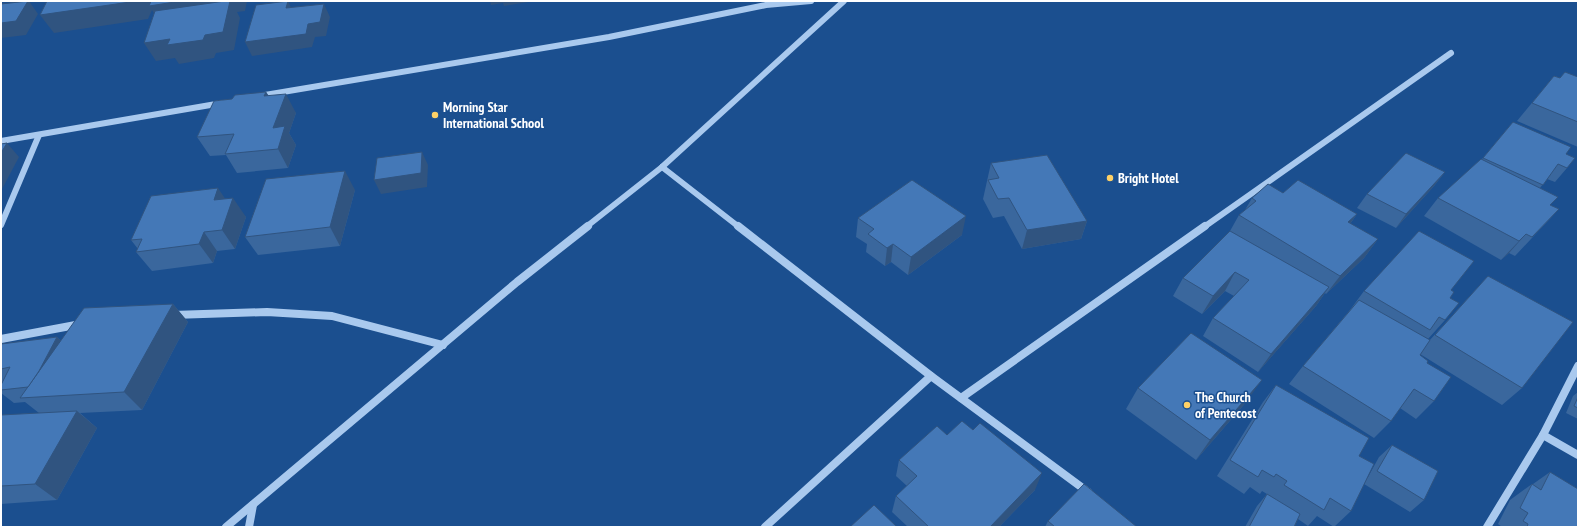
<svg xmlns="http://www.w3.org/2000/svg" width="1579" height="528" font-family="'PT Sans Narrow',sans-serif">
  <rect width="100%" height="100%" fill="#1b4f8f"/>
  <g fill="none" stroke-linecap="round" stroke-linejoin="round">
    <g stroke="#a9c9ee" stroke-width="6">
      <path d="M259 96 609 37 766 5 811 1"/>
      <path d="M1 141 222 103"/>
      <path d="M662 167 739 227"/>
      <path d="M1 225 39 135"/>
      <path d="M586 227 662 167 844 1"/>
      <path d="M1204 227 1451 53"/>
    </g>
    <g stroke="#a9c9ee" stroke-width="8">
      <path d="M738 226 931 376 1088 492"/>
      <path d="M173 315 267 312 332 316 443 345"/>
      <path d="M1 339 81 324"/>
      <path d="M961 398 1205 226"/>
      <path d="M1543 435 1578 455"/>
      <path d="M226 527 517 282 588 226"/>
      <path d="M249 527 253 505"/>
      <path d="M765 527 931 376"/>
      <path d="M1487 527 1543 435 1578 366"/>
    </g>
  </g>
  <g fill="#3a679d">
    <path d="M1554 76 1560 78 1578 77V147L1517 121Z"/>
    <path d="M266 92 269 96 296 113 289 133 296 145 288 168 237 173 226 155 210 156 197 137 232 99Z"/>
    <path d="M1513 122 1566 154 1567 168 1555 182 1547 179 1540 188 1550 205 1559 209 1515 256 1509 253 1501 260 1424 216 1438 198 1482 159Z"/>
    <path d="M991 163 1087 221 1081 239 1022 249 1004 216 993 218 983 199Z"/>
    <path d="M1445 172 1434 186 1396 228 1357 208 1367 194Z"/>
    <path d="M355 190 340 246 258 255 245 237Z"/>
    <path d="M1283 193 1357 214 1350 224 1378 239 1364 258 1326 294 1325 293 1316 306 1258 372 1203 336 1213 318 1234 296 1225 291 1202 314 1173 296 1183 278 1230 231 1239 215 1245 210 1252 198Z"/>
    <path d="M225 199 246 217 235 249 217 251 213 263 152 271 136 252 138 249 131 240Z"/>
    <path d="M858 218 962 235 908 275 891 262 885 266 866 252 867 244 856 237Z"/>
    <path d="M1488 276 1522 388 1502 405 1420 354V355L1427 363 1434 401 1416 419 1400 408 1391 421 1374 438 1289 384 1303 366 1350 310 1364 291 1451 290 1445 320 1428 339 1423 336 1429 341Z"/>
    <path d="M173 304 188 322 142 410 80 413 97 428 57 500 1 504V415L39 413 25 402 14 403 1 393V385L2 383H1V344L57 337 61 341Z"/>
    <path d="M1276 385 1359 456 1368 477 1379 457 1392 445 1424 500 1410 512 1364 484 1351 511 1334 527 1317 516 1308 526 1298 519 1294 527H1245L1257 506 1267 494 1272 497 1262 491 1260 494 1250 487 1244 494 1217 476 1263 402Z"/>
    <path d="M1138 388 1247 401 1196 460 1126 409Z"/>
    <path d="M1578 392V419L1566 413 1573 396Z"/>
    <path d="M973 430 1035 490 999 527H908L892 512 896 496 907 486 896 476 899 460 947 435Z"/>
    <path d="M1550 472 1578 527H1502L1498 524 1510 500 1532 484H1533Z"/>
    <path d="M1048 521 1137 527H1045Z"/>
  </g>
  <g fill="#305480">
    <path d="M29 1 38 14 26 35 1 38V23Z"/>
    <path d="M137 1H247L245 11 237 12 240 18 234 50 216 53 214 58 179 64 175 58 156 61 144 43 170 39 205 35 160 24 152 10 148 19 54 33 40 15Z"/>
    <path d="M263 1H274L263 2Z"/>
    <path d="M288 1 294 14 286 8Z"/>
    <path d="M490 1H535L504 6 503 3 491 5Z"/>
    <path d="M324 4 330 17 326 36 315 37 312 47 252 56 245 42 308 24Z"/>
    <path d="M266 92 277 110 264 96Z"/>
    <path d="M286 94 296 113 289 133 296 145 288 168 278 149 273 128Z"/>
    <path d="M7 143 19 157 1 191V153Z"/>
    <path d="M422 152 428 165 427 187 381 194 374 180Z"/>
    <path d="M345 171 355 190 340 246 330 227Z"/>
    <path d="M1445 172 1434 186 1396 228 1406 214Z"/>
    <path d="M218 188 230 206 233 198 246 217 235 249 222 230 214 200Z"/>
    <path d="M1357 214 1344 232 1348 222Z"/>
    <path d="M966 216 962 235 908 275 911 257Z"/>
    <path d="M1087 221 1081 239 1022 249 1027 230Z"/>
    <path d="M204 232 217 251 213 263 199 244Z"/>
    <path d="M1526 234 1509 253 1501 260 1519 241Z"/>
    <path d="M1378 239 1364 258 1326 294 1340 276Z"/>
    <path d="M893 244 891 262 885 266 887 248Z"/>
    <path d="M1235 272 1225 291 1202 314 1213 296Z"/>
    <path d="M1329 287 1316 306 1258 372 1271 354Z"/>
    <path d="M173 304 188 322 142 410 124 392Z"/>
    <path d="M57 337 71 350 31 386Z"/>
    <path d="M1262 380 1247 401 1196 460 1210 440Z"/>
    <path d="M77 411 97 428 57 500 35 484Z"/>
    <path d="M1042 473 1035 490 999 527H990Z"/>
  </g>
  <g fill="#4478b7" stroke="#305480">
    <path d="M28 1 16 21 1 23V4Z"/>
    <path d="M47 1H137L40 15Z"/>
    <path d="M151 1H181L149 6Z"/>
    <path d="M225 1H230L223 32 205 35 203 40 167 45 170 39 144 43 155 11Z"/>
    <path d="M288 1 286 8 324 4 320 22 308 24 306 34 245 42 256 5Z"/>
    <path d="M1565 72 1578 77V122L1532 103 1554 76 1560 78Z"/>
    <path d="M266 92 264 96 286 94 273 128 285 126 278 149 225 154 234 134 197 137 214 101 232 99 235 95Z"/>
    <path d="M1513 122 1571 147 1566 154 1575 158 1567 168 1558 164 1543 185 1483 158Z"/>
    <path d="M7 143 1 153V144Z"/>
    <path d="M422 152 421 173 374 180 377 158Z"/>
    <path d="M1406 153 1445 172 1406 214 1367 194Z"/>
    <path d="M1047 155 1087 221 1027 230 1009 198 998 199 988 180 999 178 991 163Z"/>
    <path d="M1481 159 1558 197 1550 205 1559 209 1532 237 1526 234 1519 241 1438 198Z"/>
    <path d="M345 171 330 227 245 237 266 179Z"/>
    <path d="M912 180 966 216 911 257 893 244 887 248 868 234 874 229 858 218Z"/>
    <path d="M1298 180 1357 214 1348 222 1378 239 1340 276 1239 215 1256 201 1252 198 1268 184 1283 193Z"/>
    <path d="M218 188 214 200 233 198 222 230 204 232 199 244 136 252 142 239 131 240 151 196Z"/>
    <path d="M1230 231 1329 287 1271 354 1213 318 1249 280 1235 272 1213 296 1183 278Z"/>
    <path d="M1419 231 1474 261 1451 290 1454 292 1450 298 1459 303 1445 320 1439 317 1430 330 1364 291Z"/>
    <path d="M1488 276 1573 322 1522 388 1435 335Z"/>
    <path d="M1359 300 1430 340 1420 355 1428 361 1427 363 1451 377 1434 401 1414 389 1391 421 1303 366Z"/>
    <path d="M173 304 124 392 20 398 84 308Z"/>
    <path d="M1191 333 1262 380 1210 440 1138 388Z"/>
    <path d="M57 337 39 371 28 387 1 390V385L10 367 1 369V344Z"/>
    <path d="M1276 385 1369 438 1359 456 1374 464 1351 511 1330 498 1324 510 1284 485 1287 481 1276 474 1274 477 1262 470 1258 477 1230 460Z"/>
    <path d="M1578 397V408L1574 406Z"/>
    <path d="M77 411 35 484 1 486V415Z"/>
    <path d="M962 421 973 430 980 423 1042 473 990 527H929L896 496 917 476 899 460 937 426 947 435Z"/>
    <path d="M1392 445 1438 471 1424 500 1377 471Z"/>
    <path d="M1550 472 1578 489V527H1527L1528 524 1523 521 1528 513 1520 508 1532 484 1541 490Z"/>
    <path d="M1084 484 1137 527H1055L1048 521Z"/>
    <path d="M1267 494 1300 514 1294 527H1249Z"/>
    <path d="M874 505 897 527H850Z"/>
  </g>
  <g fill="#ffd166" stroke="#1b4f8f" stroke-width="1.5">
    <circle cx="435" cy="115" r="4"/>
    <circle cx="1110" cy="178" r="4"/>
    <circle cx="1187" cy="405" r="4"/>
  </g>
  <g text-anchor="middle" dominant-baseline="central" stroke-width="3" stroke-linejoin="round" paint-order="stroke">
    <g font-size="14" font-weight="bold" fill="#fff" stroke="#1b4f8f" text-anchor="start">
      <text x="443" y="107">Morning Star<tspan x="443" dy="16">International School</tspan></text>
      <text x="1118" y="178">Bright Hotel</text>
      <text x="1195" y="397">The Church<tspan x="1195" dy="16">of Pentecost</tspan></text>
    </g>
  </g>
  <rect width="1579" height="528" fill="none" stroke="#ffffff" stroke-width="4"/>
</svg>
